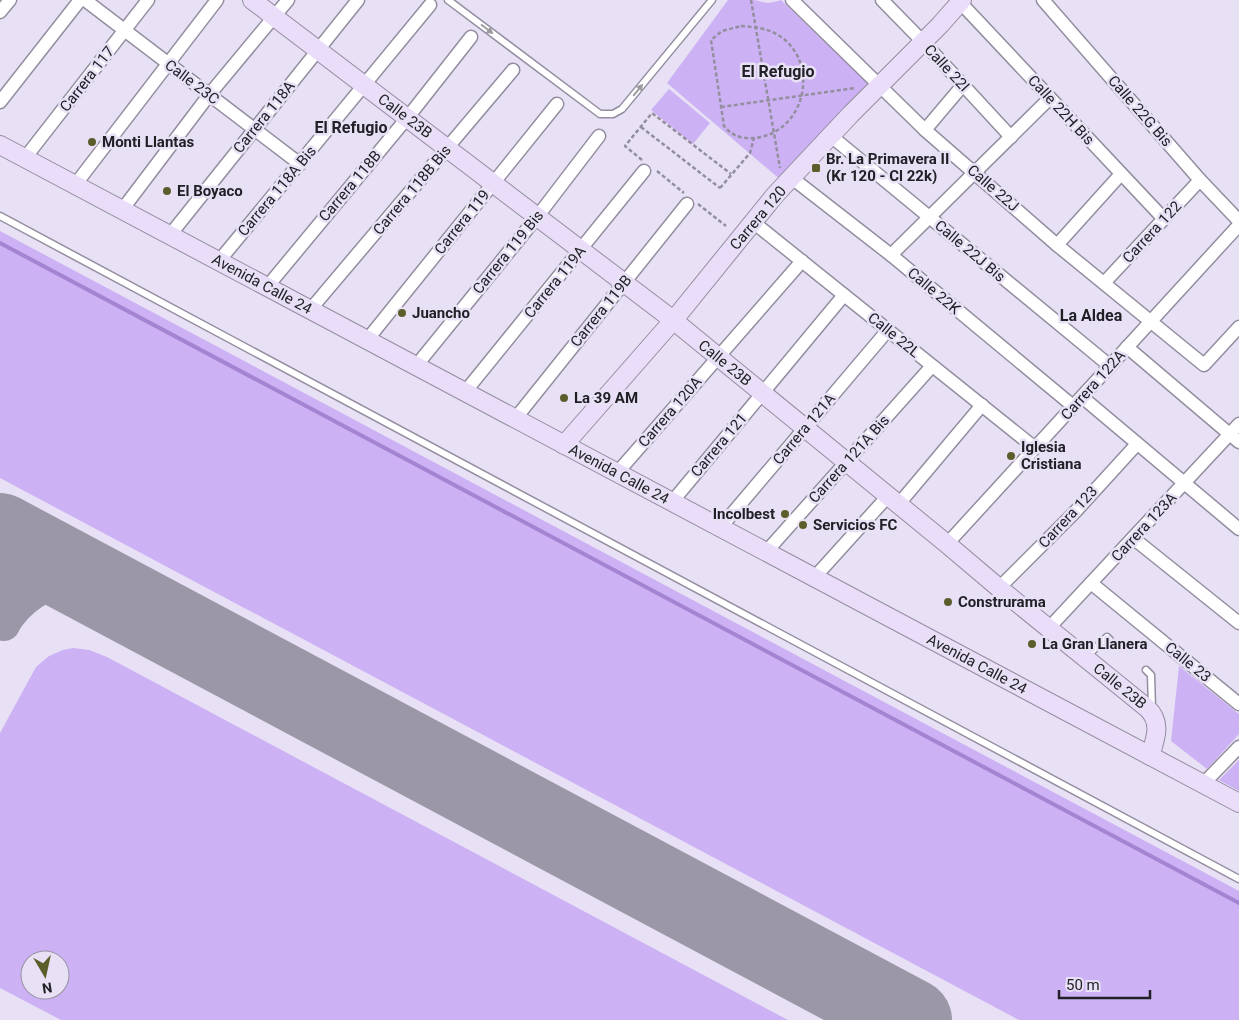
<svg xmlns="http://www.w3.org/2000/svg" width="1239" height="1020" font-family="Roboto,sans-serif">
  <rect width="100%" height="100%" fill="#e8e1f5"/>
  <g fill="#ccb1f4" fill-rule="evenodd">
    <path d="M728 0C736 0 745 0 753 0 768 2 765 5 781 0L868 84 782 181 667 83Z"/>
    <path d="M669 89 710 123 693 144 651 110Z"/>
    <path d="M0 231 1239 891V1020H1019L0 478Z"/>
    <path d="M73 648 89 650 107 657 788 1020H61L0 988V733L36 667 49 656 63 650ZM30 960H60V990H30Z"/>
    <path d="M1179 666 1239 714V734L1207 769 1171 741Z"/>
    <path d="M1239 760V791L1219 780Z"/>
  </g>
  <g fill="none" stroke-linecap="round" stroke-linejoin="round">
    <path stroke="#a484d2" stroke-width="4" d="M0 243 1239 903"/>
    <g stroke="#9c97a6" stroke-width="32">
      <path d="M0 543C15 572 12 594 4 625"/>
      <path d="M4 624C19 600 45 580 75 581 83 581 91 585 99 586"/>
    </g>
    <path stroke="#9c97a6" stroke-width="82" d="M0 534 911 1020"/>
    <defs>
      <g id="lane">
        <path d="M448 0 600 114H613L622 109 712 0"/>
        <path d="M0 216 1239 879"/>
        <path d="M1085 658 1107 637 1110 640"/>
        <path d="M1146 670 1151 675 1152 709"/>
      </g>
      <g id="street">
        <path d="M85 0 300 164"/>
        <path d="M792 0 925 130 1057 245 1204 365 1239 327"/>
        <path d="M882 0 927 46 1011 137"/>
        <path d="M958 0 1164 219"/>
        <path d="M1043 0 1200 180 1239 221"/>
        <path d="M0 12 10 0"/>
        <path d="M0 102 80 0"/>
        <path d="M925 130 963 85"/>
        <path d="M831 136 1110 366"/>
        <path d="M25 158 148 0"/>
        <path d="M792 178 891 255 1073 406"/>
        <path d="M75 185 217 0"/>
        <path d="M122 210 209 95 288 0"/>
        <path d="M753 222 1035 448"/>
        <path d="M170 235 358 0"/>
        <path d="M1057 245 1121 174"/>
        <path d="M891 255 1050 98"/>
        <path d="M219 261 430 5"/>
        <path d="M1104 283 1200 180"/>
        <path d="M267 287 412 112 471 37"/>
        <path d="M310 310 513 70"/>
        <path d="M367 340 557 104"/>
        <path d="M1127 347 1239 442"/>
        <path d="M416 366 537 217 599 136"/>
        <path d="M465 392 644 171"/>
        <path d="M1082 397 1239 529"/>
        <path d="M515 419 687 204"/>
        <path d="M617 473 802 261"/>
        <path d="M672 502 844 295"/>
        <path d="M898 505 982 405"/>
        <path d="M720 528 888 330"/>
        <path d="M1133 538 1239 623"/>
        <path d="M947 544 1239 225"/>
        <path d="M766 552 932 366"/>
        <path d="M814 578 888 496"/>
        <path d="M1091 583 1239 704"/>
        <path d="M999 588 1075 512 1137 444"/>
        <path d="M1048 629 1239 424"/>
        <path d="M1203 784 1239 747"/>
      </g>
      <g id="secondary">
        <path d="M252 0 673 320 947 544 999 588 1147 708C1162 722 1156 738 1150 756"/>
        <path d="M0 145 1239 803"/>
        <path d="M564 445 677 316 775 195 851 114 940 25 962 0"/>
      </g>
    </defs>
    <use href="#lane" stroke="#948d9f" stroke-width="9"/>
    <use href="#street" stroke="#948d9f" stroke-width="15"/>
    <use href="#secondary" stroke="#948d9f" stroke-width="20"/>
    <g stroke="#948f9e" stroke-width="2.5" stroke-dasharray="4 2.5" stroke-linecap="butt">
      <path d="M751 0 780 168"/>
      <path d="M741 26C754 27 767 28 778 35 822 62 805 134 754 138 742 139 732 136 724 126L711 40 722 31Z"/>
      <path d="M721 107 855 88"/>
      <path d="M641 127 720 188"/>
      <path d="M642 160 625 146 652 113 731 174"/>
      <path d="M657 171 684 193"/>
      <path d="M720 188 750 153 754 138"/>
      <path d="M698 204 726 226"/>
    </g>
    <use href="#lane" stroke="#fff" stroke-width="6"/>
    <use href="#street" stroke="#fff" stroke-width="12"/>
    <use href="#secondary" stroke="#e9ddfa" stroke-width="18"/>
  </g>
  <defs><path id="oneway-solid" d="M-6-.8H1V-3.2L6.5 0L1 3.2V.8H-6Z" transform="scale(1.25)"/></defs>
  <g fill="#9c9b9e">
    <use href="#oneway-solid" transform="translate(487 29) rotate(37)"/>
    <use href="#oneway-solid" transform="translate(638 90) rotate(-51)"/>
  </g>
  <g fill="#5b5d2b" stroke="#e8e1f5" stroke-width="2">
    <circle cx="92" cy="142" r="5"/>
    <rect x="811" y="163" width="10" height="10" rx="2.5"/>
    <circle cx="167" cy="191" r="5"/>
    <circle cx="402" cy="313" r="5"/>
    <circle cx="564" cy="398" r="5"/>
    <circle cx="1011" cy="456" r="5"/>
    <circle cx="785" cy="514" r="5"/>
    <circle cx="803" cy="525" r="5"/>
    <circle cx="948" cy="602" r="5"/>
    <circle cx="1032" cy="644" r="5"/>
  </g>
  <g text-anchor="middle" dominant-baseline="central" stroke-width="5" stroke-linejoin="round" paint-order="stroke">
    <g font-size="15" fill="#222027" stroke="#e8e1f5">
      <text transform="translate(947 68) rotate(47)">Calle 22I</text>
      <text transform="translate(87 79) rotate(-52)">Carrera 117</text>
      <text transform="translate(192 82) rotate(37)">Calle 23C</text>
      <text transform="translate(1061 110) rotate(47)">Calle 22H Bis</text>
      <text transform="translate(1140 111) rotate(49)">Calle 22G Bis</text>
      <text transform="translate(405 116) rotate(37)">Calle 23B</text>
      <text transform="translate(264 117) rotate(-51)">Carrera 118A</text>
      <text transform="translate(350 186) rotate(-50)">Carrera 118B</text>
      <text transform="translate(993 188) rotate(41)">Calle 22J</text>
      <text transform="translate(412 190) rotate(-50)">Carrera 118B Bis</text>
      <text transform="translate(277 191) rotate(-50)">Carrera 118A Bis</text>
      <text transform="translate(758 218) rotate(-50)">Carrera 120</text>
      <text transform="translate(462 222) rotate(-51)">Carrera 119</text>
      <text transform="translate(1152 232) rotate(-47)">Carrera 122</text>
      <text transform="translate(970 251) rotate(40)">Calle 22J Bis</text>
      <text transform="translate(508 252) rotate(-51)">Carrera 119 Bis</text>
      <text transform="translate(555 282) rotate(-51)">Carrera 119A</text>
      <text transform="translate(262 284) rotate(28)">Avenida Calle 24</text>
      <text transform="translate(934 291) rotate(40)">Calle 22K</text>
      <text transform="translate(601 311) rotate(-51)">Carrera 119B</text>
      <text transform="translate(894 335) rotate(39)">Calle 22L</text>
      <text transform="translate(725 363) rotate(39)">Calle 23B</text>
      <text transform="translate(1093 385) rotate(-48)">Carrera 122A</text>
      <text transform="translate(670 412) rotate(-49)">Carrera 120A</text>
      <text transform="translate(804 429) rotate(-50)">Carrera 121A</text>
      <text transform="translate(719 445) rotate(-50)">Carrera 121</text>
      <text transform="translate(849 459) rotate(-48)">Carrera 121A Bis</text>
      <text transform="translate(619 474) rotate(28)">Avenida Calle 24</text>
      <text transform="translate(1068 517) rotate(-47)">Carrera 123</text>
      <text transform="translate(1144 527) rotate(-47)">Carrera 123A</text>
      <text transform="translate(1188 662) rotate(39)">Calle 23</text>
      <text transform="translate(977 664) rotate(28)">Avenida Calle 24</text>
      <text transform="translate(1120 686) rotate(39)">Calle 23B</text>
    </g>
    <g font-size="15" font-weight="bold" fill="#222027" stroke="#e8e1f5" text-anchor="start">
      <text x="102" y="142">Monti Llantas</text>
      <text x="826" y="159">Br. La Primavera II<tspan x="826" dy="17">(Kr 120 - Cl 22k)</tspan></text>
      <text x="177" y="191">El Boyaco</text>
      <text x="412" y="313">Juancho</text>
      <text x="574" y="398">La 39 AM</text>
      <text x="1021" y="447">Iglesia<tspan x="1021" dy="17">Cristiana</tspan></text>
      <text x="775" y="514" text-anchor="end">Incolbest</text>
      <text x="813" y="525">Servicios FC</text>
      <text x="958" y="602">Construrama</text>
      <text x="1042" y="644">La Gran Llanera</text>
    </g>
    <g font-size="16" font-weight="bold" fill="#222027" stroke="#e8e1f5">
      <text x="778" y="71">El Refugio</text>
      <text x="351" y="127">El Refugio</text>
      <text x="1091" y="315">La Aldea</text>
    </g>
  </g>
  <g transform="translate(45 975) rotate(171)"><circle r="24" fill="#e8e1f5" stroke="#9994a3"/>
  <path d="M0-4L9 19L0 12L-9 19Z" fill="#5b5d2b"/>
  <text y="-8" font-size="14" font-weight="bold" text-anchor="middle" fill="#222027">N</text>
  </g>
  <path d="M1059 990v8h91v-8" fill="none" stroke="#222027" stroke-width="2.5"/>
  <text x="1066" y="990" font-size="15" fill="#222027" stroke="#e8e1f5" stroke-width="4" paint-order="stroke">50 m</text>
</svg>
